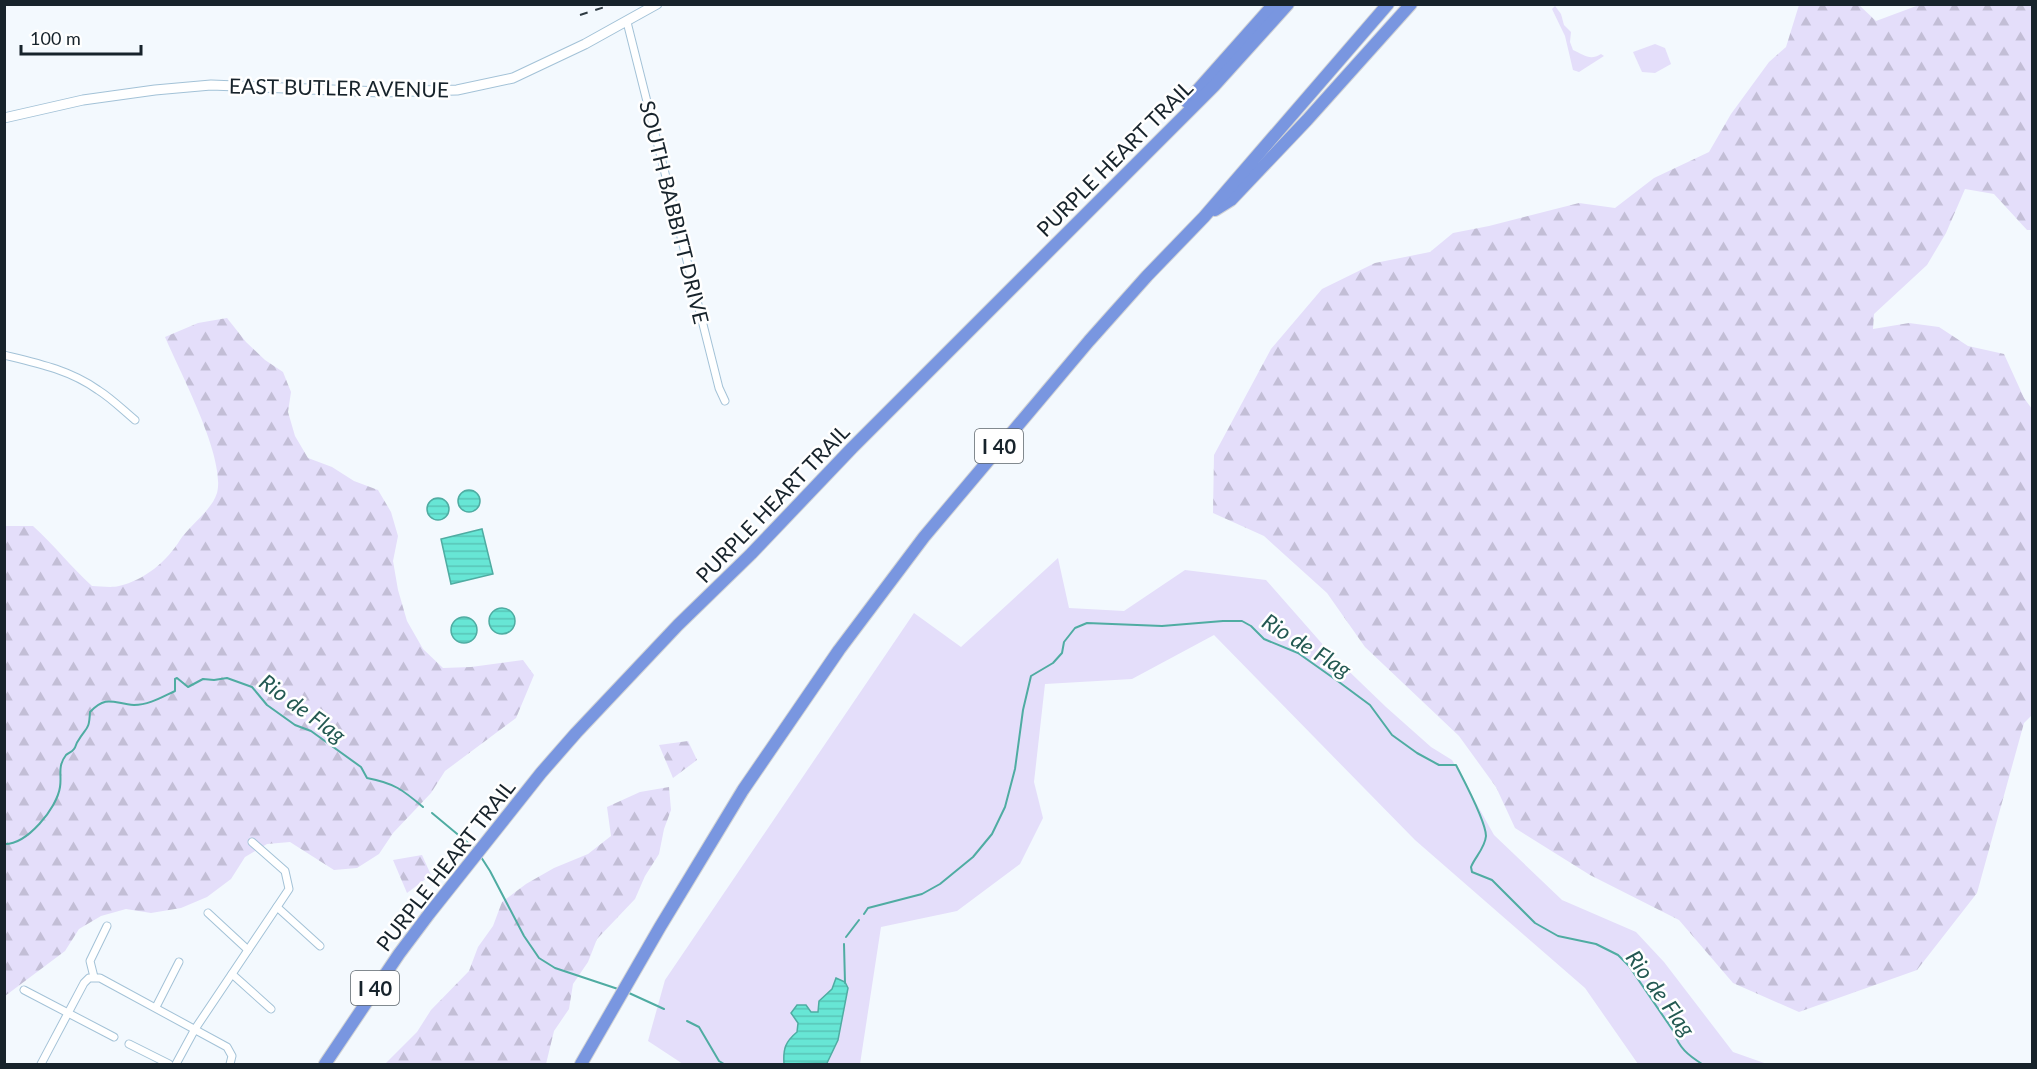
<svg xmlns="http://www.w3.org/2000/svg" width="2037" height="1069" font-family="Lato,sans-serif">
  <defs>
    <pattern id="forest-firs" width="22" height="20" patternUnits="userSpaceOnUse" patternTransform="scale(1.5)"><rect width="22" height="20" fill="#e4defa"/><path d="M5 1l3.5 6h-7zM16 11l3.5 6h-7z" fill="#c3bed6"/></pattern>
    <pattern id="water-rules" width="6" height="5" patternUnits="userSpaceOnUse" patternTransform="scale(1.5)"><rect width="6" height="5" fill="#67e6d5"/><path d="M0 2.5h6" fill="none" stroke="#59c5b7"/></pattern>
  </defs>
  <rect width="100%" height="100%" fill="#f3f9fe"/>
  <g fill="#e4defa">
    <path d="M1555 6 1561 14 1564 25 1571 32 1570 42 1573 50C1584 55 1590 61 1601 54L1604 56 1579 72 1573 70 1565 36 1552 9Z"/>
    <path d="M1655 44 1665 48 1671 64 1655 73 1642 72 1633 52Z"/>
    <path d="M1058 558 1069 608 1124 611 1185 570 1266 580 1332 655 1386 707 1431 747 1452 760 1494 835 1562 900 1636 932 1664 962 1733 1052 1767 1064H1638L1585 988 1415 840 1214 635 1132 679 1045 684 1034 782 1043 818 1020 864 957 911 881 927 860 1064H683L648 1041 665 980 914 613 961 647Z"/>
  </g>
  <g fill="url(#forest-firs)">
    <path d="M1799 5H1859L1876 21 1919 5H2032V230H2027L1994 194 1965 189 1946 233 1927 265 1874 314 1873 329 1909 323 1939 327 1968 346 2004 354 2024 398 2032 409V715L2024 723 1977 893 1917 970 1799 1012 1733 983 1679 920 1590 875 1515 828 1496 787 1459 736 1365 647 1327 593 1264 536 1213 513 1214 455 1271 349 1322 289 1375 263 1430 252 1453 233 1489 226 1579 203 1615 208 1654 178 1709 152 1731 114 1769 62 1786 47Z"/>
    <path d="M227 318 246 342 265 360 283 372 291 392 288 412 295 436 308 458 332 467 354 481 378 490 391 512 398 536 393 561 398 590 407 621 423 649 443 668 471 667 523 660 534 675 516 718 445 771 431 793 393 833 379 854 357 868 334 870 290 842 267 844 245 857 231 879 207 897 181 908 151 913 126 909 101 916 79 929 65 951 5 996V526H33C54 545 71 567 92 586 100 586 111 588 119 586 145 580 167 561 180 540 190 525 212 510 217 493 226 458 180 372 165 337L198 323Z"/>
    <path d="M688 741 697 760 673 778 659 745Z"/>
    <path d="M669 787 671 810 664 829 659 854 645 876 635 899 597 939 588 962 573 984 569 1009 554 1031 546 1064H385L417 1032 431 1010 469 971 478 947 493 926 502 902 526 884 554 868 588 854 611 836 607 807 640 792Z"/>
    <path d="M422 855 431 875 407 893 393 860Z"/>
  </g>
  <g fill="url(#water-rules)" stroke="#4faca2" stroke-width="1.5">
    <circle cx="469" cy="501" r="11"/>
    <circle cx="438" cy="509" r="11"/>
    <path d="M482 529 493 574 451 584 441 539Z"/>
    <circle cx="502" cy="621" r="13"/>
    <circle cx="464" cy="630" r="13"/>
    <path d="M836 978 845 982 848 988 838 1040 827 1063 784 1064C783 1049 785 1042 797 1032L798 1023 791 1013 797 1005H806L811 1012H818L819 1001 832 989Z"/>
  </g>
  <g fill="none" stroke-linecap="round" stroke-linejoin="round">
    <g stroke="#4faca2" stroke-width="2">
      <path d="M432 813 474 848"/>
      <path d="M4 844C27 845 57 808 60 787 62 775 57 767 66 755 68 753 72 752 74 749 76 747 76 743 78 741 87 726 89 731 90 712 107 694 114 704 134 705 149 705 162 697 175 691V679L177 678 188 687 203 679 214 680 227 678 252 687 267 705 295 725 311 731 361 767 367 778C394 783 403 790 423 807"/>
      <path d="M481 857 490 871 524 936 539 958 555 968 618 989"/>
      <path d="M864 914 868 908 922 894 940 884 973 857 992 834 1005 807 1015 769 1023 710 1031 676 1053 663 1062 653 1064 642 1075 628 1087 623 1162 626 1223 621H1242L1251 626 1264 639 1298 653 1339 682 1370 705 1392 735 1417 753 1439 765H1456C1463 779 1486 821 1486 836 1485 848 1475 857 1471 867L1472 872 1492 880 1535 923 1558 936 1596 944 1618 955 1629 966 1674 1032C1679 1048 1688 1055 1702 1064"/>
      <path d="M846 937 859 920"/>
      <path d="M844 944 845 983"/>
      <path d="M629 993 664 1009"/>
      <path d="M687 1021 699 1027 719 1061 724 1064"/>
    </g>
    <defs>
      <g id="street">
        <path d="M627 22 719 388 725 401"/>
        <path d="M4 355C37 363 70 370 98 390 111 398 123 410 135 420"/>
        <path d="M277 907 320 946"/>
        <path d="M208 913 248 950"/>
        <path d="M232 974 271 1009"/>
        <path d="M94 977 90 961 107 926"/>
        <path d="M24 990 114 1037"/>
        <path d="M156 1007 179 962"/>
        <path d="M129 1044 169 1064"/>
        <path d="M41 1064 84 983 89 978H100L227 1047 232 1056 230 1064"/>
        <path d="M176 1064 195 1029 289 889 285 871 252 842"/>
      </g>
      <path id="secondary" d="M4 118 83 100 155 90 211 85 381 92 457 90 513 78 585 44 657 4"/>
      <g id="highway">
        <path d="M1187 102 1274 4"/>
        <path d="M1215 210 1231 200 1307 120 1411 4"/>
        <path d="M325 1064 399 954 429 914 541 773 576 733 678 625 751 554 852 448 1214 86 1288 4"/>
        <path d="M581 1064 660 927 743 790 839 650 924 537 1089 341 1147 276 1204 217 1388 4"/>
      </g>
    </defs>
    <use href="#street" stroke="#a3c2d7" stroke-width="9"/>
    <use href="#secondary" stroke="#a3c2d7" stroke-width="11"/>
    <use href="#highway" stroke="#d1d3d5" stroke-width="14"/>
    <use href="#street" stroke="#fff" stroke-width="7"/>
    <use href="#secondary" stroke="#fff" stroke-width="9"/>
    <use href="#highway" stroke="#7996e0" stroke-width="12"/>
    <path stroke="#2e3a42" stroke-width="2" stroke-dasharray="8 8" stroke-linecap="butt" d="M580 15 614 4"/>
  </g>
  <g text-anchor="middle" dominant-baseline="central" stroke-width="5" stroke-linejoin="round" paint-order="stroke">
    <g fill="#fff" stroke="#5d656b" stroke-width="1.5">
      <rect x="975" y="429" width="48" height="34" rx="4.5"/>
      <rect x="351" y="971" width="48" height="34" rx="4.5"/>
    </g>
    <g font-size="20" font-weight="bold" fill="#17232b">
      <text x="999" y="446">I 40</text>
      <text x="375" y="988">I 40</text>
    </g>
    <g font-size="21" fill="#17232b" stroke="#fff">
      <text transform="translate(339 87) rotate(1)">EAST BUTLER AVENUE</text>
      <text transform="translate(1114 158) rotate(-45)">PURPLE HEART TRAIL</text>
      <text transform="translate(675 212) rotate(76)">SOUTH BABBITT DRIVE</text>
      <text transform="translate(772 503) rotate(-46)">PURPLE HEART TRAIL</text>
      <text transform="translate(445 865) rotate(-52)">PURPLE HEART TRAIL</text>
    </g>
    <g font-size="22" font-style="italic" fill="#235952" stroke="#fff">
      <text transform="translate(1307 645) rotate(32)">Rio de Flag</text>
      <text transform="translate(303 708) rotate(36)">Rio de Flag</text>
      <text transform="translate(1661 993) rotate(54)">Rio de Flag</text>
    </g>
  </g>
  <rect width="2037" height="1069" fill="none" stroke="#17232b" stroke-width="12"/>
  <path d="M21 45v9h120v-9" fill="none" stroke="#17232b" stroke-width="3"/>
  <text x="30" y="45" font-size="18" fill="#17232b" stroke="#ffffff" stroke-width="4.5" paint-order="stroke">100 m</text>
</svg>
